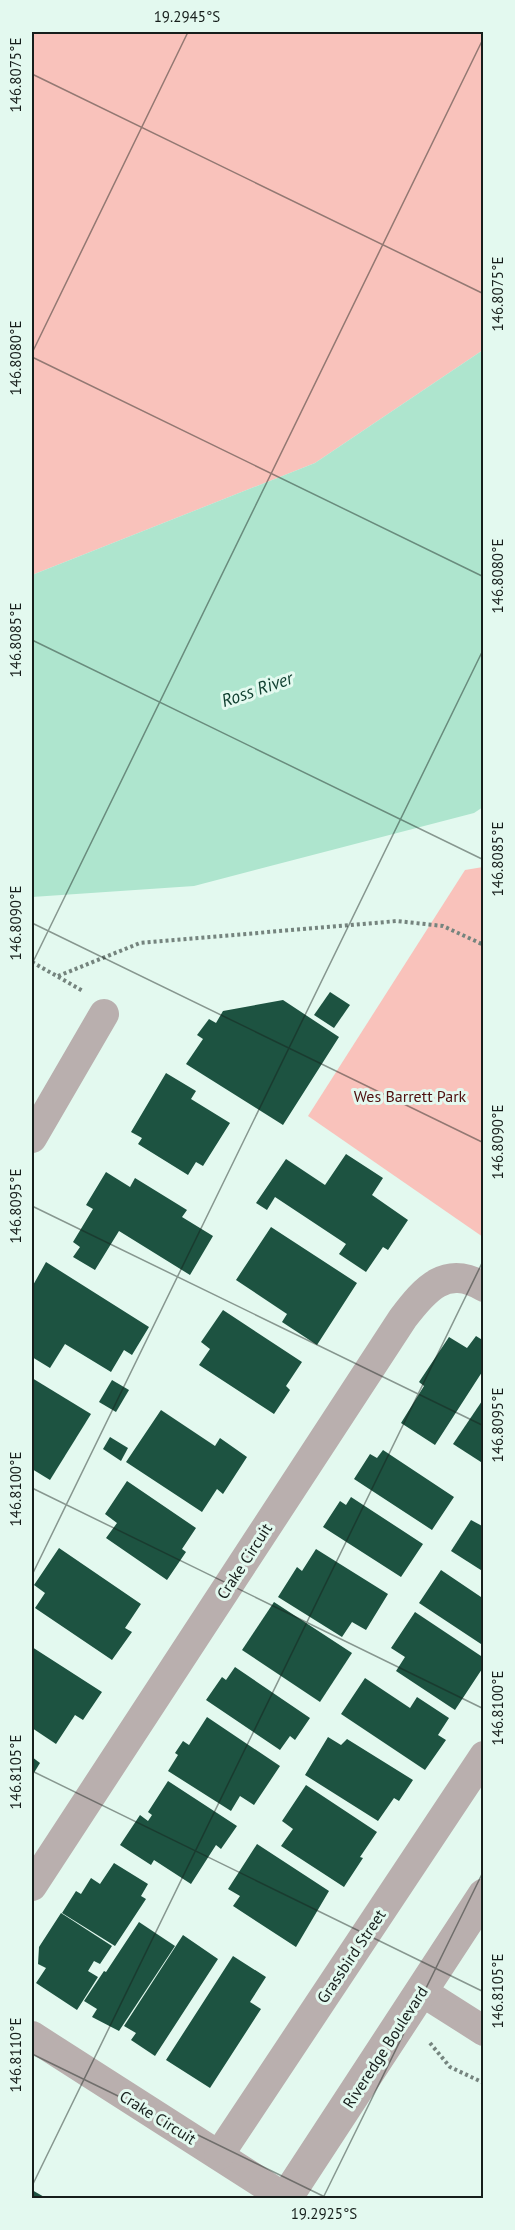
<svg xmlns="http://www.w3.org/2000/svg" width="515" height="2230" font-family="'PT Sans',sans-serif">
  <rect width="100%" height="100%" fill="#e3f9ef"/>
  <g fill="#f9c2bb">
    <path d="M32 32H483V350L315 463 32 575Z"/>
    <path d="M483 867H484L483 1237 308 1116 465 870Z"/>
  </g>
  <path fill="#aee5ce" d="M483 350V807L474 813 194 886 32 897V575L315 463Z"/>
  <g fill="#1d5341">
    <path d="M330 992 350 1005 334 1028 314 1015Z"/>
    <path d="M283 1000 339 1037 283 1125 186 1064 203 1039 197 1035 209 1019 216 1023 223 1011Z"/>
    <path d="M166 1073 196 1091 191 1099 230 1123 203 1166 196 1162 188 1175 138 1144 142 1138 131 1132Z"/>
    <path d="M346 1154 383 1178 372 1195 408 1220 388 1250 383 1247 366 1272 339 1254 346 1244 275 1197 267 1210 256 1203 286 1159 325 1185Z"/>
    <path d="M106 1172 130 1187 135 1178 187 1210 182 1217 213 1236 190 1275 119 1231 95 1270 73 1257 80 1247 73 1242 93 1209 86 1205Z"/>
    <path d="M271 1227 357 1283 317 1345 282 1322 287 1314 236 1280Z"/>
    <path d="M46 1262 149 1327 132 1355 124 1350 111 1372 65 1344 50 1368 32 1357V1287Z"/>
    <path d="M223 1310 302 1362 286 1386 290 1390 274 1414 199 1365 210 1349 201 1342Z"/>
    <path d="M476 1336 484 1341V1369L435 1445 401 1423 424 1386 419 1382 449 1337 467 1348Z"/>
    <path d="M32 1378 91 1414 50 1480 32 1469Z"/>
    <path d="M112 1380 129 1390 116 1412 99 1402Z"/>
    <path d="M484 1398V1464L453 1444Z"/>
    <path d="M161 1410 215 1446 220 1438 247 1457 223 1494 217 1489 202 1512 126 1462Z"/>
    <path d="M110 1437 128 1448 121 1461 103 1449Z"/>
    <path d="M383 1450 454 1497 432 1530 354 1479 370 1454 377 1458Z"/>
    <path d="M127 1481 196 1528 182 1549 186 1552 167 1580 106 1538 117 1523 105 1514Z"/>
    <path d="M351 1497 423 1544 401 1577 323 1527 340 1501 346 1505Z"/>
    <path d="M471 1520 484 1527V1572L451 1551Z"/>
    <path d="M59 1548 141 1604 125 1628 132 1632 112 1660 35 1608 45 1593 34 1585Z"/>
    <path d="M316 1549 388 1594 366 1630 352 1622 342 1637 278 1597 297 1567 302 1571Z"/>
    <path d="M441 1570 481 1597 484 1593V1646L419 1603Z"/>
    <path d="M274 1602 352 1653 320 1702 242 1650Z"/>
    <path d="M415 1612 484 1658V1666L455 1710 396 1671 405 1657 391 1648Z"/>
    <path d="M32 1647 102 1692 83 1720 75 1715 56 1744 32 1728Z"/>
    <path d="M235 1667 310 1718 295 1740 290 1736 280 1750 206 1700 222 1677 226 1680Z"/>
    <path d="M365 1678 410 1708 417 1697 449 1718 438 1735 446 1740 425 1770 341 1714Z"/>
    <path d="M207 1717 280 1766 254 1805 240 1796 231 1811 168 1771 178 1755 175 1753 183 1741 189 1745Z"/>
    <path d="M328 1737 341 1745 347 1739 413 1780 399 1801 394 1798 378 1821 305 1775Z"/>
    <path d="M32 1757 40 1763 32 1776Z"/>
    <path d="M168 1781 237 1826 221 1849 216 1845 191 1884 154 1860 151 1865 120 1845 140 1815 148 1821 152 1815 148 1812Z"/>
    <path d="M306 1785 377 1832 360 1857 363 1858 344 1887 281 1846 293 1829 282 1821Z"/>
    <path d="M257 1844 329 1891 296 1947 233 1906 240 1896 228 1889Z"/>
    <path d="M114 1863 148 1884 141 1896 146 1899 115 1946 62 1913 76 1891 81 1894 91 1878 100 1884Z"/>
    <path d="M61 1913 112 1946 100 1964 94 1961 88 1971 98 1977 77 2010 36 1983 46 1968 38 1964 39 1947Z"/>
    <path d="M139 1922 175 1946 119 2031 92 2017 97 2009 84 2001 104 1971 106 1972Z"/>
    <path d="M183 1935 218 1959 155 2056 131 2040 136 2033 124 2026Z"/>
    <path d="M233 1956 266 1977 250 2002 261 2009 210 2088 166 2060Z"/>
    <path d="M32 2190 46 2198H32Z"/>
  </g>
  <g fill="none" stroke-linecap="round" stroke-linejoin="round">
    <g stroke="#75847e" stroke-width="4" stroke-dasharray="3 3" stroke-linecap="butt">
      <path d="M32 962 83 991"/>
      <path d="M58 976 140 943 397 921 443 926 484 945"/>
      <path d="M430 2043 450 2067 484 2083"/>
    </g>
    <g stroke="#b9afae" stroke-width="30">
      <path d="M32 1138 104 1014"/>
      <path d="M32 1886 403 1318C425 1289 446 1264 484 1287"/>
      <path d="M421 1991 484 2031"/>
      <path d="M32 2036 285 2198"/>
      <path d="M219 2155 484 1756"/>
    </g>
    <path stroke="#b9afae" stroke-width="33" d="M286 2198 484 1895"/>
  </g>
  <path fill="none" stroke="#161e1b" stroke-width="1.5" stroke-opacity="0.45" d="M32 74 484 294M32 353 188 32M32 357 484 577M32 640 484 860M32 923 484 1143M32 964 484 37M32 1206 484 1426M32 1488 484 1709M32 1575 484 648M32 1771 484 1992M32 2054 327 2198M32 2186 484 1259M323 2198 484 1870"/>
  <g text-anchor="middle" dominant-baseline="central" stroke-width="6" stroke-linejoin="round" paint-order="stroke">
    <g font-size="16" fill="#4e0e0e" stroke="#e3f9ef">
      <text x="410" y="1096">Wes Barrett Park</text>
    </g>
    <g font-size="16" fill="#161e1b" stroke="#e3f9ef">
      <text transform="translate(244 1561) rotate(-57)">Crake Circuit</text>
      <text transform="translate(351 1956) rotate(-56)">Grassbird Street</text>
      <text transform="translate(385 2047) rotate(-57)">Riveredge Boulevard</text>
      <text transform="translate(158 2117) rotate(32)">Crake Circuit</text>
    </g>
    <g font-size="18" font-style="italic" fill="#0f3e2f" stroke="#e3f9ef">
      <text transform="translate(257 689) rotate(-19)">Ross River</text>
    </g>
  </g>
  <rect width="515" height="2230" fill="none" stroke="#e3f9ef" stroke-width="66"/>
  <rect x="33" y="33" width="449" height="2164" fill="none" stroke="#161e1b" stroke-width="2"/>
  <g font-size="15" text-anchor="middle" fill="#161e1b">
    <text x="187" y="22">19.2945°S</text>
    <text transform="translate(16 75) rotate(-90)" y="5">146.8075°E</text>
    <text transform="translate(498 294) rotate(-90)" y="5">146.8075°E</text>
    <text transform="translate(16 358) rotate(-90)" y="5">146.8080°E</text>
    <text transform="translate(498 576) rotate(-90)" y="5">146.8080°E</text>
    <text transform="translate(16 640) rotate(-90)" y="5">146.8085°E</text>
    <text transform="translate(498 859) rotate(-90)" y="5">146.8085°E</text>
    <text transform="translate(16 923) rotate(-90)" y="5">146.8090°E</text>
    <text transform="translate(498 1142) rotate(-90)" y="5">146.8090°E</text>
    <text transform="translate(16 1206) rotate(-90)" y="5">146.8095°E</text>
    <text transform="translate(498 1425) rotate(-90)" y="5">146.8095°E</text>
    <text transform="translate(16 1489) rotate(-90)" y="5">146.8100°E</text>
    <text transform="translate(498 1708) rotate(-90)" y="5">146.8100°E</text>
    <text transform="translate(16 1772) rotate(-90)" y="5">146.8105°E</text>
    <text transform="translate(498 1991) rotate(-90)" y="5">146.8105°E</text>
    <text transform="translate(16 2055) rotate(-90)" y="5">146.8110°E</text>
    <text x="324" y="2219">19.2925°S</text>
  </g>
</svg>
